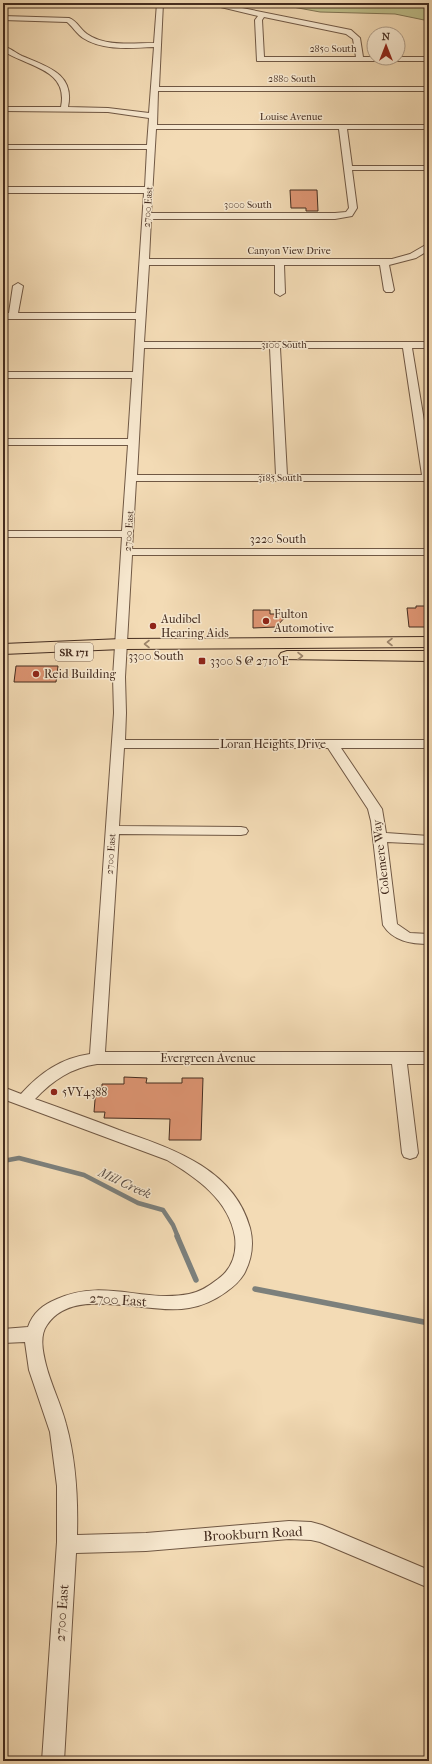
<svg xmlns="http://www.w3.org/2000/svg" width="432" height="1764" font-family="'IM FELL French Canon',serif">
  <rect width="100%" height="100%" fill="#f3dbb5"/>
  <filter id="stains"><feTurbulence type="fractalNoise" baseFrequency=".005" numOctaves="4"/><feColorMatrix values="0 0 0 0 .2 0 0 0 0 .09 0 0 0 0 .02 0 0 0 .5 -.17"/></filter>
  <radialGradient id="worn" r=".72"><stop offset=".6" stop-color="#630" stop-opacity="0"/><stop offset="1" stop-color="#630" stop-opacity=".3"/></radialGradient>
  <path fill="#bfbf8b" stroke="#827655" d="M271 3H429V21L395 14 320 12Z"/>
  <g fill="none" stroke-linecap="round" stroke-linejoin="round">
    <path stroke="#7c807c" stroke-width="4.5" d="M3 1161 19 1158 84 1175 138 1203 163 1210 173 1225 178 1237"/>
    <g stroke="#7c807c" stroke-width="5.5">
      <path d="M177 1236 196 1280"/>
      <path d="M255 1289 429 1323"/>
    </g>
  </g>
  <g fill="#dd9472" stroke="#442c1f">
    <path d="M290 190H317L318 211H306V208H291Z"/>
    <path d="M416 606H429V627H409L407 608H416Z"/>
    <path d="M253 610H270V614H288L276 627 253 628Z"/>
    <path d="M16 666H58L56 682H14Z"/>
    <path d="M124 1077 147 1078 146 1083H182V1078H203L201 1140H169L170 1119 104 1118 105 1112H94L96 1088H102V1084H124Z"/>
  </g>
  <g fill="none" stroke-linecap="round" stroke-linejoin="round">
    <defs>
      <g id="minor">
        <path d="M157 3H163L159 87H429V91H158L157 125H429V129H347L352 166H429V170H352L357 208 352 216 335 219H151L149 259H392L410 254 429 243V250L416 258 389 265 394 290 392 292H386L384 290 380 265H284L285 293 280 296 275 293V265H149L144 342H429V348H412L429 451V481H136L132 549H429V555H132L125 677 126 713 125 740H429V748H341L382 809 386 833 429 836V844L387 842 397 924 410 933 429 934V944C411 944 393 941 383 925L371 821 368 809 328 748H124L119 826 241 827 246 828 248 831 246 834 241 835 119 834 105 1052H429V1064H407L418 1153 416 1157 410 1159 404 1157 402 1153 392 1064H97C71 1068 53 1080 35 1099 63 1109 91 1119 119 1130 170 1148 234 1168 250 1228 254 1244 252 1259 244 1274 239 1282 233 1287 226 1292 215 1300 202 1306 189 1308 149 1316 74 1284 47 1325 39 1336 43 1353 46 1365 51 1385 61 1404 66 1424 76 1460 78 1498 77 1535L146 1533 289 1521 311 1522 322 1525 429 1570V1588L320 1542 311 1540 289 1539 146 1551 76 1553 64 1761H42L57 1542V1486L50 1432 29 1370 25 1342 3 1343V1329L28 1327C33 1312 43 1305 57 1299 104 1278 143 1303 189 1294 200 1292 209 1286 218 1279 232 1269 237 1254 235 1237 229 1200 197 1178 167 1160L3 1099V1087L21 1094C40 1073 61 1058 90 1054L114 713 113 677 122 537H3V531H122L128 445H3V439H128L132 378H3V372H133L136 319H3V313H9L13 286 18 283 23 286 18 313H136L144 193H3V187H145L147 149H3V145H147L149 118 108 112 3 111V107H61C69 69 28 67 3 51V46C10 48 16 53 22 56 48 67 75 74 68 107L108 108 149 113 154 47C130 48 103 51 83 38 77 34 73 27 67 22L3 20V16L69 18C77 21 80 29 87 34 106 47 132 43 154 43ZM156 129H339L349 208 346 212 335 213H151ZM144 348H270L276 475H137ZM280 348H403L422 475H287Z"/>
        <path d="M204 3H217L351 30 360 38 363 57H429V61H257L255 20 258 16ZM264 17 346 34 353 39 356 57H264L262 20Z"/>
      </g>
      <g id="major">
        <path d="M429 637V647L122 649 3 654V644L122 639Z"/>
        <path d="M287 651H429V661L281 659 279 656 281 653Z"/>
      </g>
    </defs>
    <use href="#minor" stroke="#705844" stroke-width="2"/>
    <use href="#major" stroke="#442c1f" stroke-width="2"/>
    <use href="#minor" fill="#f7e8cf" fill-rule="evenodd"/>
    <use href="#major" fill="#f3dbb5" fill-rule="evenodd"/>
  </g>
  <defs><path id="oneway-chevron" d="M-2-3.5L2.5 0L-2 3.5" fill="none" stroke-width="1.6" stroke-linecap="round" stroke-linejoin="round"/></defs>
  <g stroke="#9c846a">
    <use href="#oneway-chevron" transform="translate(390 642) rotate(180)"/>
    <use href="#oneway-chevron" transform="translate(147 644) rotate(180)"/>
    <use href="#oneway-chevron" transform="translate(300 656)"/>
  </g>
  <g fill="#8f2418" stroke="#f7e8cf" stroke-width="1.5">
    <circle cx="266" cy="621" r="4"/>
    <circle cx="153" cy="626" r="4"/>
    <rect x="198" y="657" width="8" height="8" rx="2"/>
    <circle cx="36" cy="674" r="4"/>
    <circle cx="54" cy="1092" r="4"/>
  </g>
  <g text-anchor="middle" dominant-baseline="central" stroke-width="3" stroke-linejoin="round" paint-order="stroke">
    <g font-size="10" fill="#442c1f" stroke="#f7e8cf">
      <text x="333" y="49">2850 South</text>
      <text x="292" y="79">2880 South</text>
      <text x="291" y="117">Louise Avenue</text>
      <text x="248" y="205">3000 South</text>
      <text transform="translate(148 207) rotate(-86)">2700 East</text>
      <text x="289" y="251">Canyon View Drive</text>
      <text x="284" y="345">3100 South</text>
      <text x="280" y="478">3185 South</text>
      <text transform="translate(129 531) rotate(-86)">2700 East</text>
      <text transform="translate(111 854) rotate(-86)">2700 East</text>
    </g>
    <rect fill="#f7e8cf" stroke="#7a6454" stroke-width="1" x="55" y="643" width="38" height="18" rx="3"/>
    <g font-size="11" font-weight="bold" fill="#442c1f">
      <text x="74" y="652">SR 171</text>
    </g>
    <g font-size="12" fill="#442c1f" stroke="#f7e8cf">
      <text x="278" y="539">3220 South</text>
      <text x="156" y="656">3300 South</text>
      <text x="273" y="744">Loran Heights Drive</text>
      <text transform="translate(381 857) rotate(-97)">Colemere Way</text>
      <text x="208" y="1058">Evergreen Avenue</text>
    </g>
    <g font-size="12" fill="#442c1f" stroke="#f7e8cf" text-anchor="start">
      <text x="274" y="614">Fulton<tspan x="274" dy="14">Automotive</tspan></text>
      <text x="161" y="619">Audibel<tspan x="161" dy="14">Hearing Aids</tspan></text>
      <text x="210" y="661">3300 S @ 2710 E</text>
      <text x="44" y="674">Reid Building</text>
      <text x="62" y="1092">5VY4388</text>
    </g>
    <g font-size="13" font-style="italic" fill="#5c4f46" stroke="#f7e8cf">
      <text transform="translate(125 1183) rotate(25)">Mill Creek</text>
    </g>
    <g font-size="14" fill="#442c1f" stroke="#f7e8cf">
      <text transform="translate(118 1300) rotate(4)">2700 East</text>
      <text transform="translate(253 1534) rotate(-3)">Brookburn Road</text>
      <text transform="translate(62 1613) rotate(-86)">2700 East</text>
    </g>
  </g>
  <rect width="432" height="1764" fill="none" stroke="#f3dbb5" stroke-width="16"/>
  <rect x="4" y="4" width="424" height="1756" fill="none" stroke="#442c1f" stroke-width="2"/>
  <rect x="8" y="8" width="416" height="1748" fill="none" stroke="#442c1f"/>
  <g transform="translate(386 46)"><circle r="19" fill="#f7e8cf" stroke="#af9d89"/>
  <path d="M0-3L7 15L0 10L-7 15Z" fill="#8f2418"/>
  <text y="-6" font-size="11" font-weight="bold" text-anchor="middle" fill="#442c1f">N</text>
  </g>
  <rect width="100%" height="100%" filter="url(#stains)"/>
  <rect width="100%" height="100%" fill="url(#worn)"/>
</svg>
